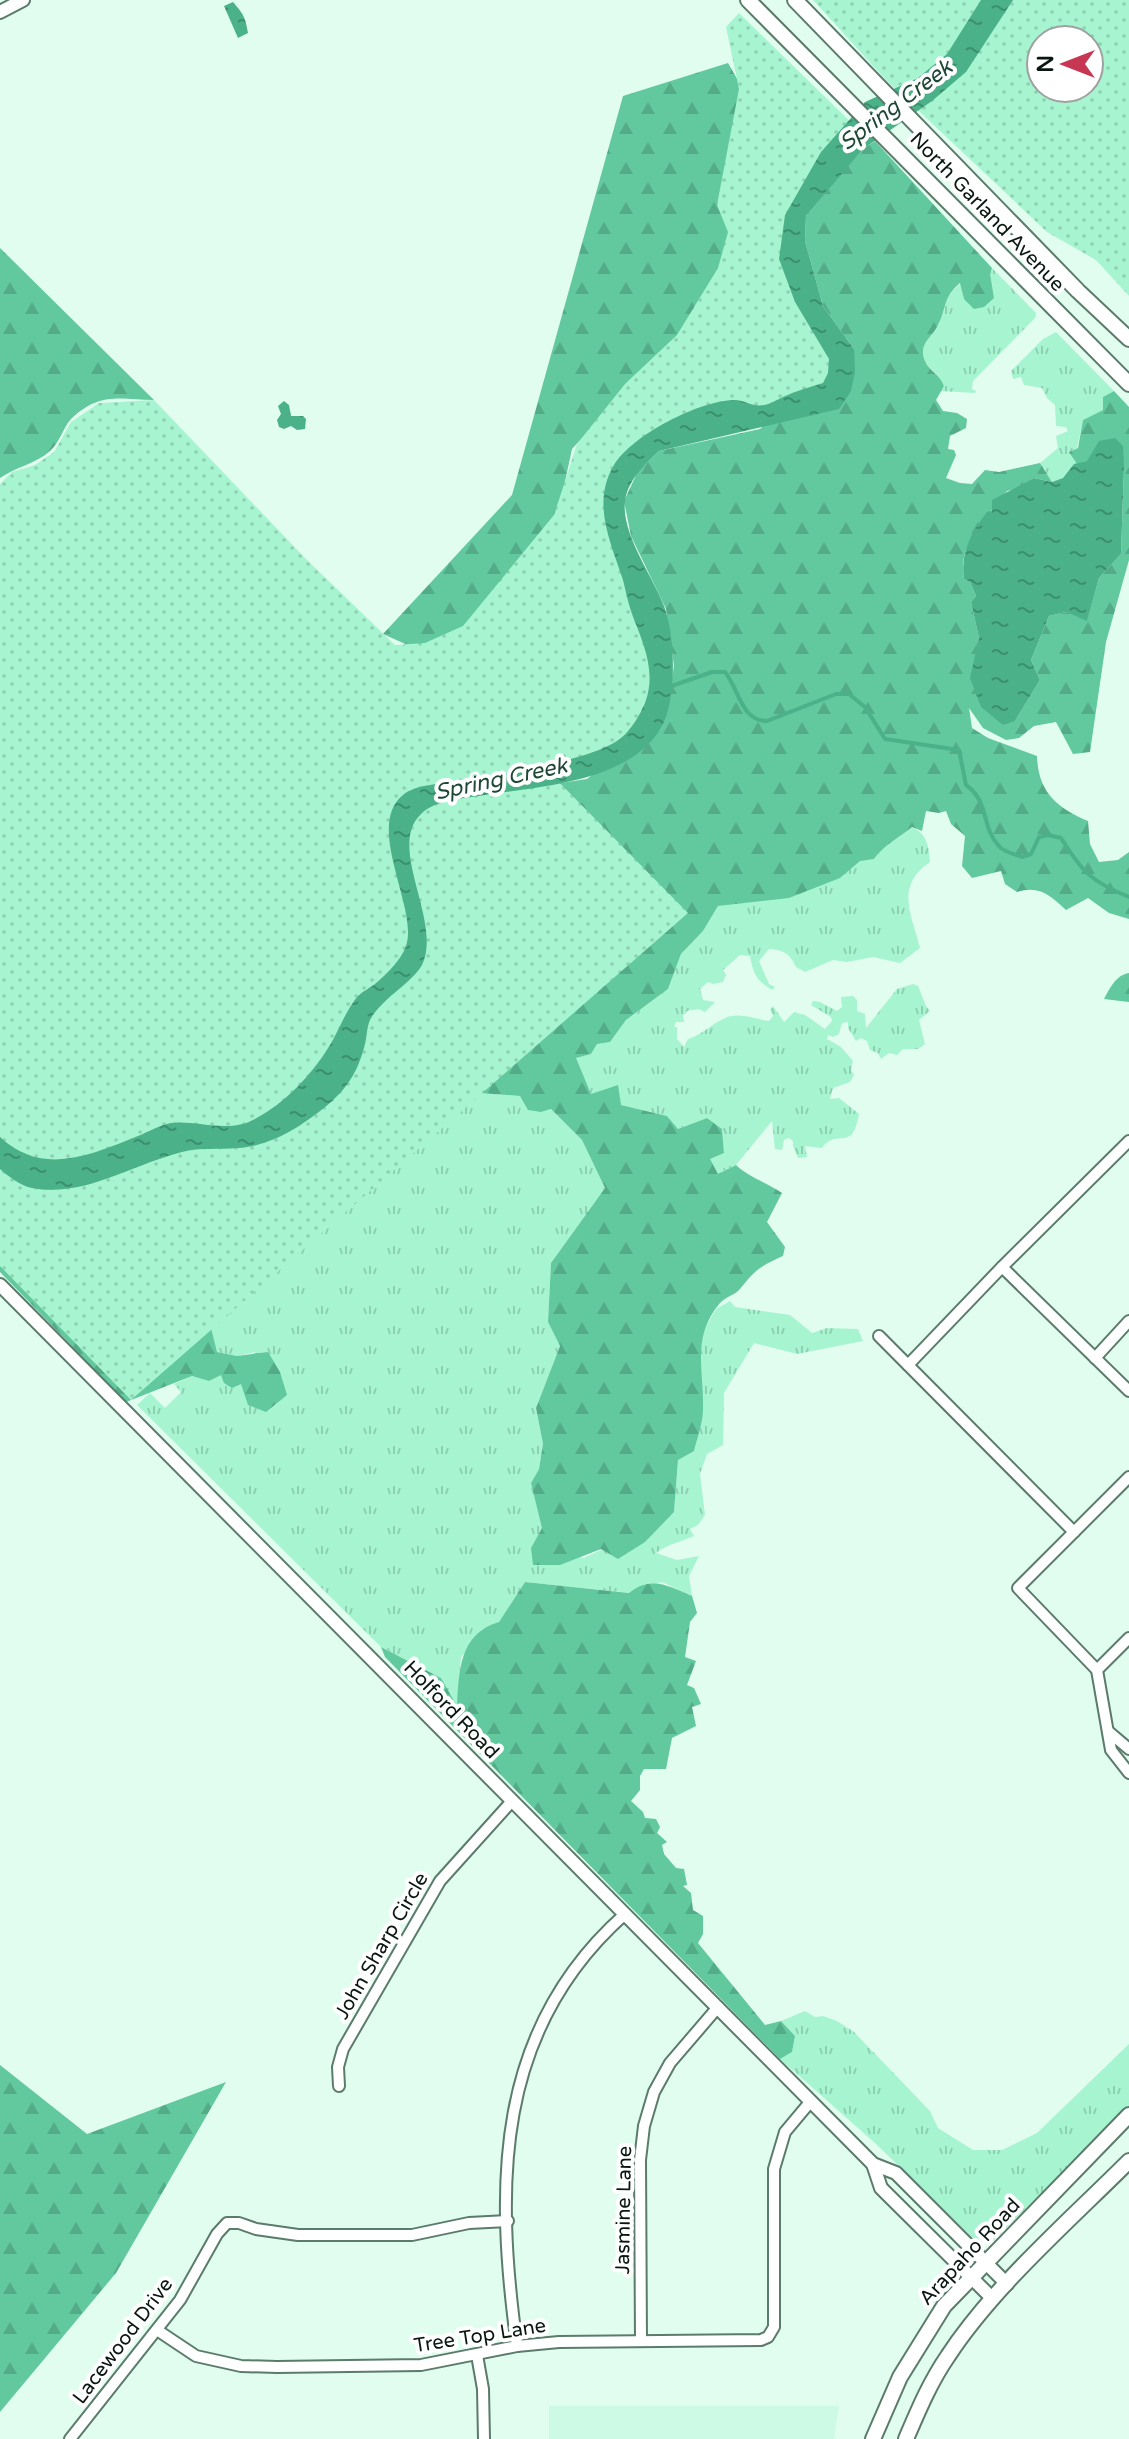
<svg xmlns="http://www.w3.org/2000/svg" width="1129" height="2439" font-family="'Varela Round',sans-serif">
  <defs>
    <pattern id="grass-tufts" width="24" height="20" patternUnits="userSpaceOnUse" patternTransform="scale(2)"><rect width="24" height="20" fill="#a7f4d0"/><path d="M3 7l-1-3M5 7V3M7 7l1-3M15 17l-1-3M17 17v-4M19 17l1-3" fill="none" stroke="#8ed0b2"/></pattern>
    <pattern id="forest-firs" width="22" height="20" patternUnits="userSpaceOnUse" patternTransform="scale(2)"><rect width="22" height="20" fill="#62c89e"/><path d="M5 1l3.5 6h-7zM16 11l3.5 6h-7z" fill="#54ab87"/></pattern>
    <pattern id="park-dots" width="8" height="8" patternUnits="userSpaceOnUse" patternTransform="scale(2)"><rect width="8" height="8" fill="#a7f4d0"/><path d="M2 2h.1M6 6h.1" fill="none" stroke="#8ed0b2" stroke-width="1.8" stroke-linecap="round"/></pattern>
    <pattern id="water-ripples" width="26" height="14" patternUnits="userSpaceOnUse" patternTransform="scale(2)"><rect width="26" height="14" fill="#4ab188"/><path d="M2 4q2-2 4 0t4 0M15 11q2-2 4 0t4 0" fill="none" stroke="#3c8f6e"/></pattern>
  </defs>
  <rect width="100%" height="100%" fill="#e1fdef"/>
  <path fill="#cdfae4" d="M549 2406H839L834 2439H549Z"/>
  <g fill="url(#grass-tufts)">
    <path d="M992 268 1036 313 1035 318 973 381 972 389 976 391 975 393 941 391 944 386C939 373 929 370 925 361 918 345 930 338 937 327 948 308 942 298 961 283L964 299 994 298 989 274Z"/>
    <path d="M1056 332 1114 391 1103 397V410L1083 420 1077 448 1070 452 1077 464 1063 478 1052 482 1040 463 1058 448 1056 436 1068 431 1066 427 1056 426 1055 405 1047 398 1042 388 1024 385 1021 377 1013 379 1011 371 1043 339Z"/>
    <path d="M912 827C927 834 929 846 930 862 894 886 912 915 920 948L900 963 873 957 847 962 833 960 805 972 796 967C790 953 783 950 769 949L759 961 769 984 775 987 772 990C757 981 753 974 750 956L740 955 723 970 726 975 723 982 713 984 708 982 700 989 703 1000 715 1002 705 1012 699 1009 687 1011 683 1016 684 1022H676L674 1027H677V1039L684 1047 688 1039C702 1035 710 1025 723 1019 738 1011 754 1019 769 1021L773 1016 770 1010 773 1006 784 1022 794 1012 805 1015 825 1029 832 1021 831 1017 811 1005 813 1001 820 1002 837 1011 842 1007 841 997 853 996 857 1000V1011L865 1014 866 1028 897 989 913 984 918 986 926 1006 930 1011 919 1020 925 1044 918 1049H903L897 1055 889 1053 881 1059 878 1053 870 1050 867 1041 861 1038 856 1041 848 1028V1022L842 1023 839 1034 833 1037 828 1035 827 1039 841 1047 853 1061 851 1070 854 1075 850 1082 833 1088 830 1099 839 1098 859 1114C852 1154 837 1127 822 1148L805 1146 807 1157 798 1158 793 1146V1141L789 1138 784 1140 782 1150 775 1149 772 1121 736 1165 718 1174 709 1159 724 1153 722 1129 707 1118 678 1129 667 1116 621 1105 591 1094 575 1058 591 1054 597 1044 610 1042 626 1020 668 989 681 954 703 931 718 906 840 878 860 860 874 859C884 845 900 838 912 827Z"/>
    <path d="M480 1093 520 1096 541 1112 551 1109 582 1140 605 1188 551 1263 548 1322 560 1346 536 1408 543 1444 539 1469 531 1483 543 1528 531 1548 584 1558 665 1520 674 1512 678 1460 700 1363 702 1333 716 1309 730 1301 735 1307 790 1315 812 1333 827 1328 858 1329 863 1341 797 1354 754 1343 724 1393 723 1445 707 1454 700 1474 705 1515 698 1525 690 1529 694 1536C681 1542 667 1544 656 1553L677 1560 699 1556 689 1576 692 1596 662 1582 630 1593 525 1582 499 1622 461 1657 457 1708 441 1678 381 1647 137 1405 150 1393 165 1408 181 1392 174 1384 192 1376 209 1381 256 1352 237 1356 217 1352 210 1329Z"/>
    <path d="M805 2011 815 2017 823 2016 837 2021 854 2032 930 2111 938 2128 973 2150H1002L1037 2133 1129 2044V2106L993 2241 978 2243 875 2143 780 2059 792 2052 795 2036 781 2021Z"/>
  </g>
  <g fill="url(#forest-firs)">
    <path d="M728 63 743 89 733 231 724 271 683 339 629 387 572 449 557 519 468 628 443 640 412 647 383 634 512 495 623 96Z"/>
    <path d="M875 141 992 268 990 274 994 298 984 307 974 309 964 299 960 283C942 298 947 310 937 327 930 339 918 345 925 361 929 371 939 373 944 386L936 400 943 411 957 413 967 419 966 428 950 436 948 449 954 450 956 455 946 478 960 483 972 484 985 470 999 472 1040 463 1052 482 1034 478 1016 489 1007 491C987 519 957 542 964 579L970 582 976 596 971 602 979 638 974 667 1015 721 1040 680 1031 660 1049 616 1066 612 1087 620 1099 578 1121 554 1124 467 1087 461 1077 464 1069 452 1078 448 1083 420 1103 410V397L1114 391 1129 407V560L1106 642 1090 752 1073 754 1056 722 1034 726 1019 738 1006 740 983 728 969 708 972 728 988 738 1037 756C1038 792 1057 808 1088 821L1090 844 1099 862 1118 860 1129 852V919L1109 913 1088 898 1066 910C1050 895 1039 885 1017 892L1005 884 1001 871 972 878 962 866 965 836 951 824 946 811 939 813 926 811 922 831 912 827C899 838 884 845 874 859L860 861 840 878 789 898 718 906 703 931 681 954 668 989 626 1020 610 1042 597 1044 591 1054 576 1058 591 1094 618 1085 621 1105 667 1116 678 1129 707 1118 722 1129 724 1153 710 1159 718 1174 736 1165C750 1178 766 1182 782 1193L767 1222 785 1247 783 1256C759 1267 756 1269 740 1289 735 1295 725 1297 720 1303 691 1337 704 1369 703 1409 703 1423 697 1438 694 1451L678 1460 674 1512 645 1542 618 1559 601 1549 560 1565H533L531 1548 542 1528 531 1483 539 1469 543 1444 536 1408 560 1346 548 1322 551 1263 605 1188 582 1140 551 1109 541 1112 528 1110 520 1096 480 1093 211 1328 217 1352 237 1356 268 1352 280 1372 287 1395 266 1412 248 1405 241 1384 232 1388 224 1383 221 1375 209 1381 192 1376 126 1402 0 1272V1189L560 783 587 779 666 715 674 666 666 609 631 536 624 501 638 471 659 451 760 429 854 349 823 306 805 241 806 216 845 169 863 149Z"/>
    <path d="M0 248 154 400C119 399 99 392 71 419 63 428 60 442 50 451 37 463 16 467 0 478Z"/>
    <path d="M1129 973V1002L1104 999C1110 988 1116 975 1129 973Z"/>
    <path d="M525 1582 629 1593C650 1575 670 1586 692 1596L697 1613 690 1622 685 1657 696 1661 687 1685 694 1688 701 1704 692 1707 696 1726 672 1738 666 1769H644L640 1776V1790L631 1801 643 1812 645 1818 656 1819 660 1827 657 1833 667 1842 662 1845 664 1854 676 1868 684 1869 687 1885 683 1886 691 1893 693 1910 703 1916V1934L698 1943 765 2025 781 2021 795 2036 792 2052 780 2059 385 1657 381 1647 441 1678 457 1706C459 1671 459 1634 499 1622Z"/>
    <path d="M0 2065 87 2134 226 2082 116 2273 0 2412Z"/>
  </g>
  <g fill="url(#park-dots)" fill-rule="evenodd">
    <path d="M813 0H1129V296L1096 260 1047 232 886 80ZM1041 40H1089V88H1041Z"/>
    <path d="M739 13 861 132 795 213 841 384 638 455 609 503 664 689 623 742 548 771 688 913 131 1400 0 1266V484L12 472 35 465 54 452 71 422 99 403 154 400 306 559 395 645 425 643 463 626 554 515 577 444 625 384 677 335 718 268 728 232 717 205 739 89 726 27Z"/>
  </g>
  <g fill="url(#water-ripples)">
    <path d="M981 0H1013L966 72 932 101 863 149 806 216 805 241 823 306 854 349 855 372 851 391 839 409 659 451C645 464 627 481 625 502 621 533 653 577 664 606 675 635 676 688 666 717 641 783 538 786 479 796 460 799 435 800 421 814 386 847 443 922 422 965 413 982 380 1000 370 1020 367 1026 367 1036 365 1044 359 1068 350 1085 331 1102 305 1124 273 1146 238 1148 219 1150 200 1147 182 1152 133 1164 84 1198 32 1188 21 1186 8 1176 0 1169V1137C43 1177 90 1155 138 1136 148 1132 160 1125 171 1123 199 1120 228 1134 255 1119 286 1102 311 1076 330 1045 339 1030 346 1010 358 996 363 991 370 988 375 984 387 974 401 960 406 946 419 909 364 826 403 795 416 784 441 784 458 782 494 776 595 760 621 738 631 730 640 715 645 703 657 672 643 643 632 614 628 603 626 592 623 580 611 543 591 503 614 465 632 435 702 399 736 400 746 401 753 407 764 405 771 404 776 400 783 397 796 391 810 387 823 383L828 373 829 359 795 302 779 259 785 215 821 152 865 102 918 78 947 54Z"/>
    <path d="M233 2C244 15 245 17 248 33L238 38 224 6Z"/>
    <path d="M284 401 289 405 291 416H303L306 419 305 429 297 430 291 426 284 429 279 427 277 420 281 414 278 406Z"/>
    <path d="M1115 438 1123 446 1124 467 1121 554 1099 578 1087 621 1066 612 1049 616 1031 660 1040 680 1015 721 1003 725 981 707 970 678 979 638 971 602 976 596 970 582 964 579C960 553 971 533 987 512L992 511V500L1034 478 1052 482 1063 478 1074 464 1087 461 1099 441Z"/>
  </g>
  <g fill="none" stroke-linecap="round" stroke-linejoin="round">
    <path stroke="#4ab188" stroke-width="4" d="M666 688 712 672H725C739 689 741 721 767 721L836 694H849L865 707 885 739 959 750 966 785C990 802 981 828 999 846 1003 852 1015 854 1022 857L1031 854 1039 837 1048 835 1061 838C1082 872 1092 882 1129 897"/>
    <defs>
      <g id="minor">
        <path d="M1129 1141 1002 1267 1129 1391"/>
        <path d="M879 1336 1074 1532"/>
        <path d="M1095 1358 1129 1321"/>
        <path d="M908 1365 1002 1267"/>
        <path d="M1129 1638 1097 1670 1111 1750 1129 1773"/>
        <path d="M1097 1670 1018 1588 1129 1477"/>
        <path d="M1109 1732 1129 1749"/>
        <path d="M339 2086 338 2067 343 2049 440 1881 512 1801"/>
        <path d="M157 2330 196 2356 241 2366 277 2367 421 2365 517 2346 559 2342 761 2340 768 2337 774 2327V2169L785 2132 811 2101"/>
        <path d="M641 2341 640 2160 644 2126 654 2092 670 2063 718 2007"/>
        <path d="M517 2346C495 2185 494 2030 625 1914"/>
        <path d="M477 2355 483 2389 484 2439"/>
        <path d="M70 2439 180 2300 217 2234 227 2223H239L256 2229 298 2235H412L469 2223 508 2221"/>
      </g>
      <g id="tertiary">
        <path d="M0 12 23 0"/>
        <path d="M0 1285 873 2164 896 2173 1007 2284"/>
        <path d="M873 2164 881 2188 993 2299"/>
      </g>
      <g id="secondary">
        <path d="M748 0 1129 384"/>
        <path d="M795 0 1078 291 1129 339"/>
        <path d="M873 2439 900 2377 944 2306 1129 2115"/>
        <path d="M906 2439C918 2411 930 2382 948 2356 993 2287 1070 2220 1129 2161"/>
      </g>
    </defs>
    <use href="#minor" stroke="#5b7b6c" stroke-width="14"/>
    <use href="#tertiary" stroke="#5b7b6c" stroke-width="16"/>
    <use href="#secondary" stroke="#5b7b6c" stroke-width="18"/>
    <use href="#minor" stroke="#fff" stroke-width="10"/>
    <use href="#tertiary" stroke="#fff" stroke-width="12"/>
    <use href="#secondary" stroke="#fff" stroke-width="14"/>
  </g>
  <g text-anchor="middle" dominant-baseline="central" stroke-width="8" stroke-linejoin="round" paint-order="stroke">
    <g font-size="20" fill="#0a1711" stroke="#fff">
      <text transform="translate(987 212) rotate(46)">North Garland Avenue</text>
      <text transform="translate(451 1710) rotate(46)">Holford Road</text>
      <text transform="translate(382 1946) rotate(-60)">John Sharp Circle</text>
      <text transform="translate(624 2210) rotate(-89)">Jasmine Lane</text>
      <text transform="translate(970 2252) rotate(-47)">Arapaho Road</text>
      <text transform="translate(480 2336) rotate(-9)">Tree Top Lane</text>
      <text transform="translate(123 2341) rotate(-53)">Lacewood Drive</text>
    </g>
    <g font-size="22" font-style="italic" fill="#1d4836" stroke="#fff">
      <text transform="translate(896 105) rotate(-37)">Spring Creek</text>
      <text transform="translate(501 779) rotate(-12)">Spring Creek</text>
    </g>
  </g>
  <g transform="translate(1065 64) rotate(270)"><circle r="38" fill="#ffffff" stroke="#9da2a0" stroke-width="2"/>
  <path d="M0-6L14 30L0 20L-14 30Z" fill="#c73753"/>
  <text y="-12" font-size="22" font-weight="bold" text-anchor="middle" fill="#0a1711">N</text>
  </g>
</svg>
